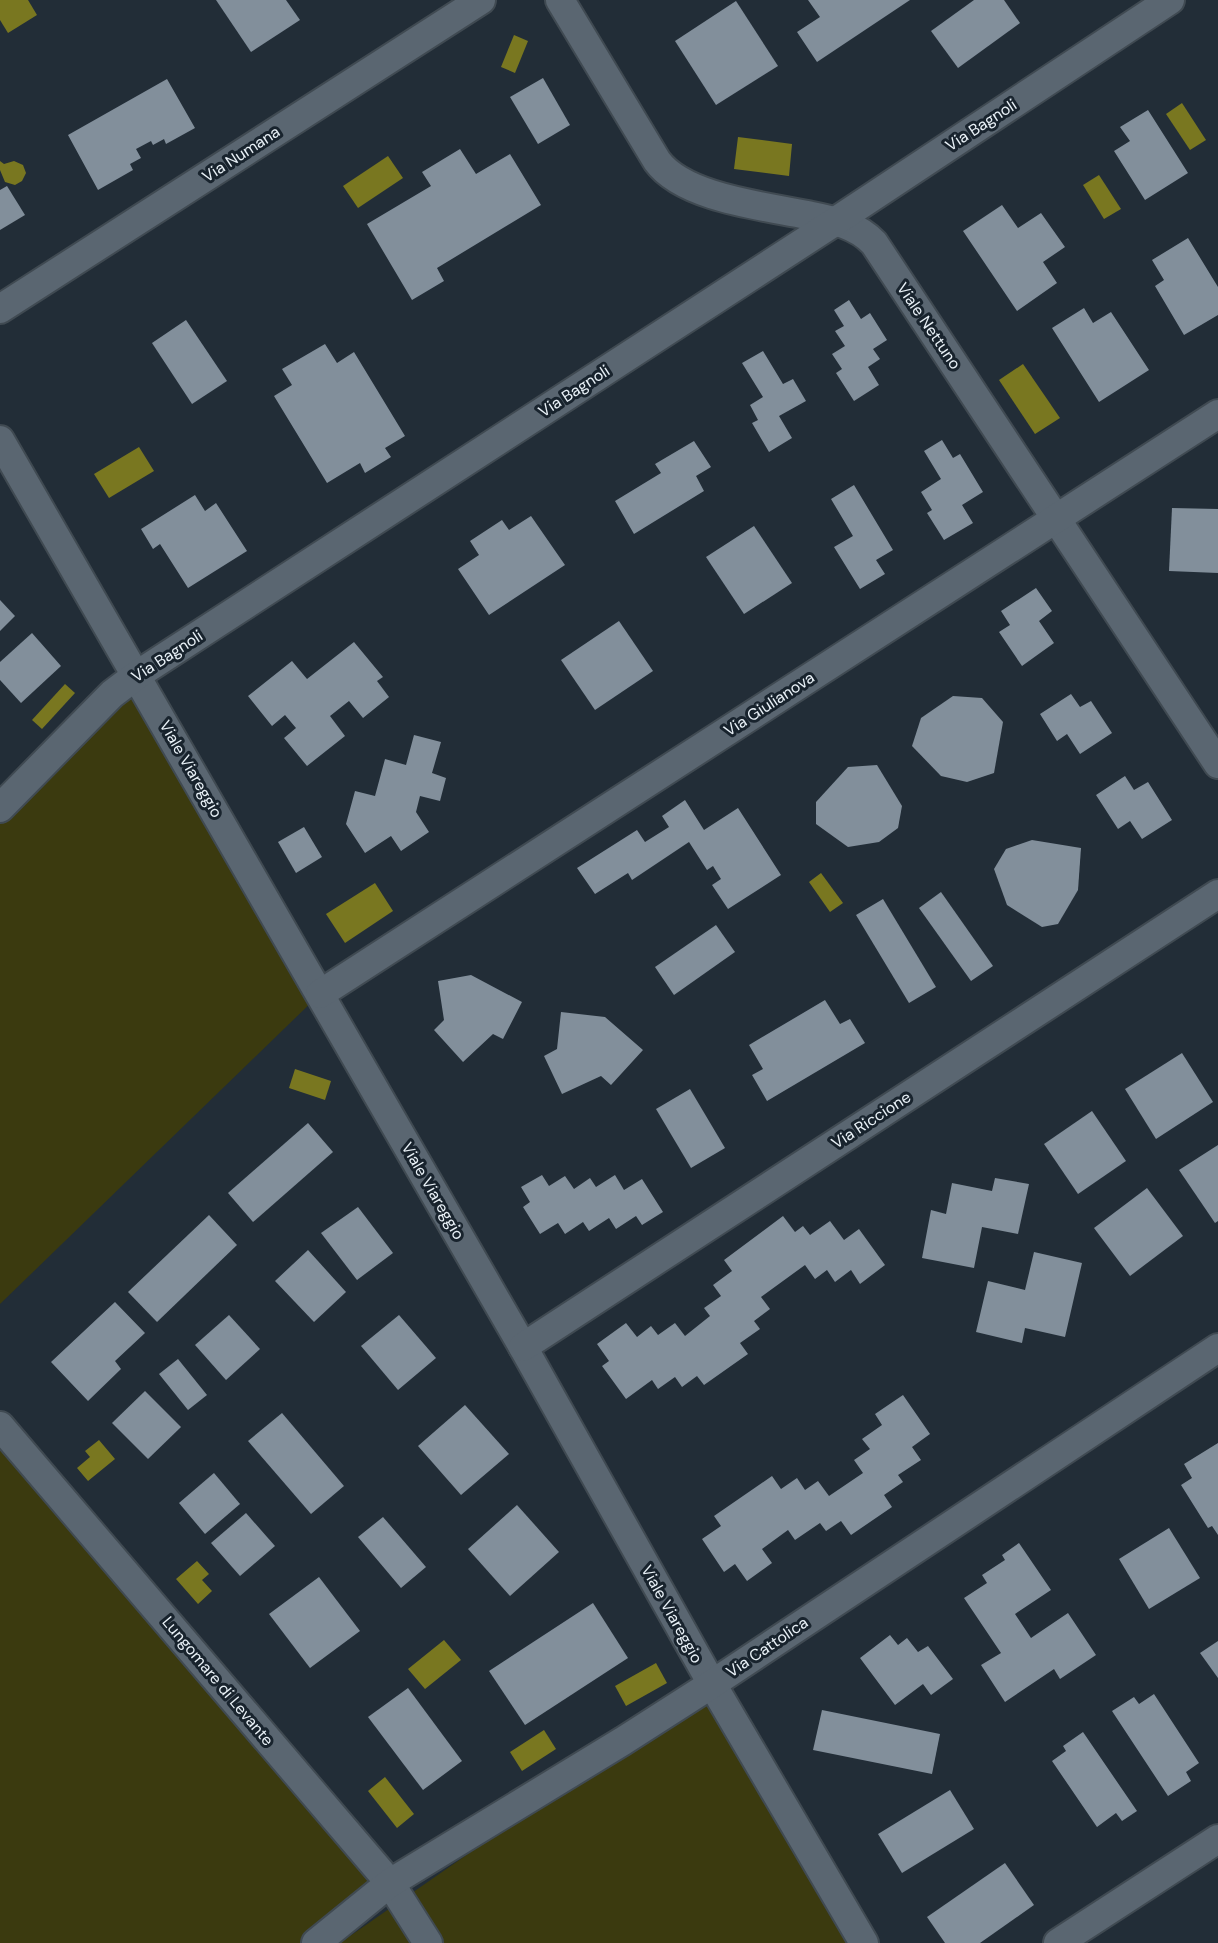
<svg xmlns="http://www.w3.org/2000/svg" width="1218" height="1943" font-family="'DM Sans',sans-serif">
  <rect width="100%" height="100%" fill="#222d37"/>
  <g fill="#3b3a0f">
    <path d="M137 675 320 994 0 1304V812Z"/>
    <path d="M0 1426 390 1883 313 1943H0Z"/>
    <path d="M712 1684 861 1943H340Z"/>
  </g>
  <g fill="#797720">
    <path d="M0 0H28L37 15 8 33 0 20Z"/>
    <path d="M514 35 528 41 515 73 501 67Z"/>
    <path d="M1182 103 1206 140 1190 150 1166 114Z"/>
    <path d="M738 137 792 144 789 176 734 169Z"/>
    <path d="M388 156 403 178 358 208 343 186Z"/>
    <path d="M0 161 4 164 14 161 23 165 26 173 22 181 15 185 5 182 0 170Z"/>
    <path d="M1099 175 1121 209 1104 219 1083 185Z"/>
    <path d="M1023 364 1060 418 1035 434 999 380Z"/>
    <path d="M139 447 154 471 109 498 94 474Z"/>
    <path d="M65 684 75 693 42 729 32 720Z"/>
    <path d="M821 873 843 903 830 912 809 882Z"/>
    <path d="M375 883 393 911 345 943 326 914Z"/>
    <path d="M295 1069 331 1081 325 1100 289 1088Z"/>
    <path d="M99 1440 115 1459 88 1481 77 1468 90 1457 85 1451Z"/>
    <path d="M197 1561 209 1574 202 1580 212 1591 198 1604 176 1579Z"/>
    <path d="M444 1640 461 1660 425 1689 408 1669Z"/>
    <path d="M656 1663 667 1683 626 1706 615 1686Z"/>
    <path d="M544 1730 556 1749 522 1771 510 1752Z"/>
    <path d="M385 1777 414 1814 397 1828 368 1791Z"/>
  </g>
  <g fill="#828f9b">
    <path d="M216 0H286L300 20 251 52Z"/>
    <path d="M808 0H910L817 62 797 32 820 17Z"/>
    <path d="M974 0H1004L1020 23 958 68 931 31Z"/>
    <path d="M736 1 778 66 716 105 675 41Z"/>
    <path d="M543 78 570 125 538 144 510 97Z"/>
    <path d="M167 79 195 128 166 144 164 139 153 145 151 141 136 149 141 158 130 164 133 170 98 190 68 135Z"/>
    <path d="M1148 110 1188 173 1145 200 1114 151 1130 141 1120 127Z"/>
    <path d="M460 149 476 174 510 154 541 205 437 268 444 281 412 300 367 224 431 186 422 172Z"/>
    <path d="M7 186 25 215 0 230V190Z"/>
    <path d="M1002 205 1018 228 1041 213 1065 247 1043 262 1057 283 1017 311 963 231Z"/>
    <path d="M1188 238 1218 287V315L1184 335 1155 286 1164 280 1152 260Z"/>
    <path d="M849 300 861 319 870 313 887 340 873 349 880 359 868 367 879 385 854 401 836 373 842 369 832 354 845 346 835 331 844 326 834 310Z"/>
    <path d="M1084 308 1093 323 1111 312 1149 370 1099 402 1052 328Z"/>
    <path d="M186 320 227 381 192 404 152 343Z"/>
    <path d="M325 344 337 363 354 352 405 436 385 448 391 457 365 473 360 463 327 483 274 396 292 385 282 369Z"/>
    <path d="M763 351 783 384 793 379 806 401 779 416 792 438 769 452 752 423 758 420 750 405 763 397 742 363Z"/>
    <path d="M942 440 953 458 960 454 983 492 962 505 973 523 944 540 927 513 932 510 921 492 941 479 924 451Z"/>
    <path d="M694 441 711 467 696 476 704 491 634 534 615 501 661 473 655 464Z"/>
    <path d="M854 485 893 550 876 560 885 574 860 589 834 547 853 536 831 499Z"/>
    <path d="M195 495 205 511 216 503 247 551 188 588 160 544 153 549 141 529Z"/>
    <path d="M1172 508 1218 509V573L1169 571Z"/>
    <path d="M531 516 565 565 489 615 458 569 479 555 470 541 502 520 509 530Z"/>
    <path d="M754 526 792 583 744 614 706 557Z"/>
    <path d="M1036 588 1052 611 1039 621 1054 643 1022 666 999 632 1010 625 1001 611Z"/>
    <path d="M0 600 15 616 0 631Z"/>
    <path d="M619 621 653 671 595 710 561 660Z"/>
    <path d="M32 633 61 666 21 703 0 680V662Z"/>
    <path d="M354 642 383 677 377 681 389 697 363 718 349 701 330 716 345 736 307 766 284 738 296 728 285 715 272 726 248 696 292 661 307 679Z"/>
    <path d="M1071 694 1080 707 1091 701 1112 733 1080 754 1067 734 1057 741 1040 714Z"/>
    <path d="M953 696 982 698 1003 722 994 773 967 782 941 776 912 746 921 718Z"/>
    <path d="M414 735 441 742 432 773 446 778 440 801 420 796 416 812 429 832 401 851 391 836 365 853 346 824 355 791 375 796 385 759 406 765Z"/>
    <path d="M877 765 902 806 898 828 879 842 848 847 816 824V802L848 767Z"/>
    <path d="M1125 776 1134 790 1148 782 1172 820 1142 839 1130 821 1118 829 1096 795Z"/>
    <path d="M685 800 704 830 738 808 781 875 728 909 712 885 721 879 713 866 707 870 689 842 632 880 628 873 595 894 577 868 637 830 645 842 669 827 662 816Z"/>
    <path d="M304 827 322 857 296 873 278 842Z"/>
    <path d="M1032 840 1081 848 1078 890 1058 924 1042 927 1007 905 994 869 1006 849Z"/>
    <path d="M941 892 993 966 971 981 919 908Z"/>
    <path d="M883 899 936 987 909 1003 856 915Z"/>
    <path d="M716 925 735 952 674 995 655 967Z"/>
    <path d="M471 975 522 1002 503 1039 493 1034 463 1062 434 1030 444 1020 438 981Z"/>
    <path d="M825 1000 840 1024 850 1019 865 1043 767 1101 752 1075 763 1069 749 1045Z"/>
    <path d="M561 1012 605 1017 643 1050 611 1085 601 1076 562 1094 544 1056 557 1049Z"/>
    <path d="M1182 1053 1213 1102 1156 1139 1125 1089Z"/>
    <path d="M690 1089 725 1148 691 1168 656 1109Z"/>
    <path d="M1092 1111 1126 1161 1078 1194 1044 1144Z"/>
    <path d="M308 1123 333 1152 253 1222 228 1193Z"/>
    <path d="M1218 1145V1221L1215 1223 1179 1170Z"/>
    <path d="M542 1175 549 1186 565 1176 574 1189 590 1178 596 1187 615 1175 624 1190 642 1179 663 1212 642 1225 636 1216 616 1229 609 1218 589 1231 583 1222 565 1234 558 1223 540 1234 523 1207 530 1202 521 1187Z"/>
    <path d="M995 1178 1029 1184 1018 1234 982 1227 974 1268 922 1258 931 1210 946 1214 952 1183 992 1191Z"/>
    <path d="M1147 1188 1183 1236 1130 1276 1094 1228Z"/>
    <path d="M358 1207 393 1253 357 1280 321 1233Z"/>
    <path d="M209 1215 237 1245 157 1322 128 1292Z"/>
    <path d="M783 1216 795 1232 803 1226 810 1235 830 1221 844 1240 859 1229 885 1265 860 1284 851 1270 835 1282 827 1270 815 1279 805 1265 761 1297 770 1309 754 1321 760 1329 740 1343 748 1354 704 1385 697 1376 682 1387 675 1377 658 1389 652 1380 626 1399 602 1366 609 1361 597 1344 626 1323 637 1337 651 1326 658 1335 675 1323 685 1336 710 1316 704 1308 721 1296 713 1285 732 1271 724 1260Z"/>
    <path d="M308 1250 346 1292 314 1322 275 1281Z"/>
    <path d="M1034 1252 1082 1263 1065 1337 1025 1328 1022 1343 976 1332 988 1281 1025 1290Z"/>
    <path d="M115 1302 145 1333 115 1361 121 1369 88 1401 51 1362Z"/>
    <path d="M229 1315 260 1349 226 1380 195 1345Z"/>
    <path d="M399 1315 436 1358 398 1390 361 1346Z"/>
    <path d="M178 1359 207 1395 188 1410 159 1374Z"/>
    <path d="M145 1391 181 1427 148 1459 112 1423Z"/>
    <path d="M903 1395 930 1434 912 1447 921 1460 898 1475 903 1482 884 1495 892 1507 851 1535 841 1521 826 1531 820 1523 795 1540 788 1530 762 1549 772 1563 747 1581 735 1564 724 1572 702 1539 721 1526 714 1516 772 1476 781 1489 797 1478 805 1490 818 1481 829 1496 863 1473 854 1460 870 1449 862 1439 882 1425 875 1414Z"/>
    <path d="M465 1405 509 1454 461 1495 418 1446Z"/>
    <path d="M282 1413 344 1486 311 1514 248 1441Z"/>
    <path d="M1218 1443V1535L1212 1526 1208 1528 1181 1485 1192 1478 1184 1464Z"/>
    <path d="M214 1473 240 1504 205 1534 179 1503Z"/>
    <path d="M517 1505 559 1552 510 1596 468 1549Z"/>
    <path d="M246 1513 275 1546 240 1576 211 1543Z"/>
    <path d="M383 1517 426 1567 401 1588 358 1537Z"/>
    <path d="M1169 1528 1200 1578 1149 1609 1119 1559Z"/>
    <path d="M1019 1543 1051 1590 1015 1614 1031 1638 1068 1613 1096 1655 1060 1679 1054 1669 1005 1702 981 1665 1001 1653 964 1598 987 1583 982 1575 1005 1560 1002 1555Z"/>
    <path d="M319 1577 360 1631 310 1668 269 1614Z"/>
    <path d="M593 1603 628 1658 525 1725 489 1671Z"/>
    <path d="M890 1635 898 1645 907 1638 918 1652 928 1646 953 1679 931 1695 923 1684 895 1705 860 1658Z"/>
    <path d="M1218 1641V1678L1200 1653Z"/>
    <path d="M408 1688 462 1761 423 1790 368 1717Z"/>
    <path d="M1154 1694 1199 1763 1186 1772 1191 1781 1168 1796 1112 1711 1134 1697 1139 1704Z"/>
    <path d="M822 1710 940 1734 932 1774 813 1750Z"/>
    <path d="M1083 1732 1137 1811 1122 1821 1116 1813 1097 1827 1052 1761 1066 1751 1063 1746Z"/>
    <path d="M950 1790 974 1829 902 1873 878 1834Z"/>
    <path d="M1005 1863 1034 1905 980 1943H945L927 1917Z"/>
  </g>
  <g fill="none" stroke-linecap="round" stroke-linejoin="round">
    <defs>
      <g id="minor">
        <path d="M560 0 657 161C684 198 764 206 807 215 832 220 856 224 874 243L1218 764"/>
        <path d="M0 309 481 0"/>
        <path d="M0 440 523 1347 712 1684 864 1943"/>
        <path d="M0 808 112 694 137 675 836 221 1170 0"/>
        <path d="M320 994 1218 414"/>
        <path d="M523 1347 1218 894"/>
        <path d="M0 1426 390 1883 428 1943"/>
        <path d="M316 1943 390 1883 623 1741 712 1684 1218 1348"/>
        <path d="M1058 1943 1218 1839"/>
      </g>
    </defs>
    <use href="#minor" stroke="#404a52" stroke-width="32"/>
    <use href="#minor" stroke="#5a6671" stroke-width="28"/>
  </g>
  <g text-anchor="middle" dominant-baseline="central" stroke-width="6" stroke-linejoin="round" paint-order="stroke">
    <g font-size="16" fill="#e9f1f7" stroke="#18232d">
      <text transform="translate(981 125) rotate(-33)">Via Bagnoli</text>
      <text transform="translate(241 154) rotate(-33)">Via Numana</text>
      <text transform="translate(929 326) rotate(56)">Viale Nettuno</text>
      <text transform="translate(574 391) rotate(-33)">Via Bagnoli</text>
      <text transform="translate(167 656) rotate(-33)">Via Bagnoli</text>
      <text transform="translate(769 704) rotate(-33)">Via Giulianova</text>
      <text transform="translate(191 769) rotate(60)">Viale Viareggio</text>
      <text transform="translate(871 1120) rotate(-33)">Via Riccione</text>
      <text transform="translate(433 1191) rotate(60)">Viale Viareggio</text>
      <text transform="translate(672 1614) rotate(61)">Viale Viareggio</text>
      <text transform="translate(767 1647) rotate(-34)">Via Cattolica</text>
      <text transform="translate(218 1681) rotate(50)">Lungomare di Levante</text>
    </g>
  </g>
</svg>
